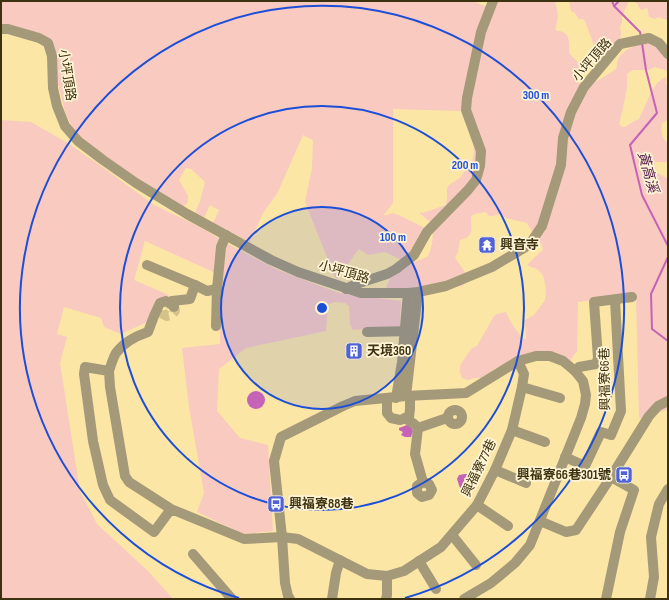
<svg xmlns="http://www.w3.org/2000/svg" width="669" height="600" font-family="'Sofia Sans Condensed','Noto Sans TC',sans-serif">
  <rect width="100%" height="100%" fill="#fbe6a6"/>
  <g fill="#f8cac0">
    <path d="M1 1H473L487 7 462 109 460 111 393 109V203L383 216 393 213 401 216 427 229 412 251 402 260 385 252 368 255 359 249 336 280 305 202 312 168 313 140 303 135 277 194 263 213 250 242 213 223 219 210 210 205 204 218 195 213 200 201 205 182 191 169 186 168 179 180 188 196V202L184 206 179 205 105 157 74 131 65 112 56 75 53 49 1 26Z"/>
    <path d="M496 1H555C558 11 559 19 555 29L557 31C571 31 569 43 569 53L583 68 574 72 578 83C591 88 605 76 616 69 617 66 617 63 618 60 622 49 641 43 651 39L668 56V71L655 67 649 70H633L627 74V88L623 108 619 124 622 127H625L631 123 639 119 652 90 657 83 665 77 667 80 666 83C669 89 669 102 667 108L668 111V120L662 123C661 131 661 138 668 143V162H655L654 166 655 171 668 179V409L653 415 647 424 639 417 636 294 578 302 577 351 570 361 541 358 496 368 485 376 481 378H474L468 380 462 378 460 372V367L461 364 471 349 477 346 494 316 497 314 506 312 510 321 522 338 526 339V336L525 320 534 315 545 300 546 291 544 278 542 274 537 269 531 267 527 265 537 255 543 250C542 242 538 242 534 235 532 231 529 227 527 223L506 218 500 214 493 216H489L486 212 474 214 471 216C470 224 475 232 466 238 464 239 462 239 460 240L458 252 455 258 461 266 468 277 467 282 462 286 454 287 386 289C387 284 393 272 396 269L427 257C432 252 435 230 431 223 428 219 423 217 419 212L423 213 446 205 447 199V188L449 185 460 178 472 161 474 153 473 137 469 110 484 32Z"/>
    <path d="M569 1H629L622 16V23L620 26 621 33 620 41 611 44V55L606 58C603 55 601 55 597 57L594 53V45L585 21 583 19H579L575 13 571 11Z"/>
    <path d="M634 1H668V20L658 17 655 19 649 17 647 7 645 9 641 10 639 7 638 4 635 2Z"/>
    <path d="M1 120 31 122 66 142 101 166 154 205 200 227 228 244 278 270 339 293 401 301 400 326 353 330 350 325 349 306 345 303 334 302 328 305 326 331 246 348 219 369 217 411 240 438 268 445 273 531 243 534 197 512 204 493 189 407 182 348 220 344V275L145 241 134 280 169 295 155 303 147 322 121 334 104 327 101 318 64 307 57 334 67 337 60 363 80 491 97 524 149 572 173 599H1Z"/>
  </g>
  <g fill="#c463b8">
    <circle cx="256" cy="400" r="9"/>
    <path d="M407 425 411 427 413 431 411 437H405L401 435 403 432 399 430V428Z"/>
    <path d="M465 474H469L473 479 464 487 460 488 457 479 459 475Z"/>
  </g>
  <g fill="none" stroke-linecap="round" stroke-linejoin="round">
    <g stroke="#c463b8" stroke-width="2">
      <path d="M612 1 614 6 640 32 641 37"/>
      <path d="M614 6 619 1"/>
      <path d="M642 43 646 70 657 113 630 145 642 195 668 246"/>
      <path d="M668 257 651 294 652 329 668 341"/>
    </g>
    <path stroke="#d5c288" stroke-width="10" stroke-dasharray="10 5" stroke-linecap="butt" d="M172 301 165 304 162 309 163 314 167 316 171 315 175 311 174 307"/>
    <g stroke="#a49978" stroke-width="10">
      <path d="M1 29H8L39 38 48 43 52 56 53 88 57 106 65 126 78 141 103 160 136 183 187 214 271 260 298 272 361 293H408L418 292 446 286 492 267 529 245 542 226 561 165 563 138 571 112 584 87 620 44 649 38 659 43 668 54"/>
      <path d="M147 265 195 285 190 299 172 301"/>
      <path d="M195 285 207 291 217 289"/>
      <path d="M346 289 356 284 387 274 396 269 414 255 427 232 468 190 476 180 480 166 481 151 466 110 467 98 481 32 493 1"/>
      <path d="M216 326 217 289 221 247 226 235"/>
      <path d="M367 332 411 331"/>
      <path d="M109 371C111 365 113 358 116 353 124 342 136 336 148 332L154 316 160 303 166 301 171 304 174 307"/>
      <path d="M575 371 579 367 596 364 598 358 594 302 632 297"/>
      <path d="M522 387 560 398"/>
      <path d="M406 396 418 292"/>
      <path d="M387 398V413L391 418 400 420 409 417 410 409V396"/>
      <path d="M396 398 402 362 408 293"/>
      <circle cx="455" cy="417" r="7"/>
      <path d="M405 418 414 424 418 428 415 454 423 482"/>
      <path d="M418 428 447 418"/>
      <path d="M512 430 545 442"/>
      <path d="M565 457 585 466 601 432 611 435 621 411 615 300"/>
      <path d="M495 470 526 483"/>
      <path d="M423 482 429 484 432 490 429 495 422 497 417 493V486Z"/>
      <path d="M477 505 508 526"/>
      <path d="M171 509 154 532 110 500 103 485 93 441 84 374 85 367 109 371 110 387 125 476 129 482 171 509 244 539 282 537 298 539 367 574 387 576 404 571 441 547 477 505 495 470 512 430 522 387 524 374 518 361"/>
      <path d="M540 521 566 532 576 530 611 477 649 416 658 406 668 401"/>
      <path d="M452 535 476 565"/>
      <path d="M193 554 232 599"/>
      <path d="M419 561 436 589"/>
      <path d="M290 599 288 596 285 583 282 537 274 461 281 437 343 406 355 401 406 396 466 393 518 361 536 356H550L563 361 575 371 583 381 586 395 585 404 581 418 530 545 515 563 491 583 464 599"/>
      <path d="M332 599 336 573 340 560"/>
      <path d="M386 599 387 595V576"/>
      <path d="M606 599 620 532 634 490 611 477"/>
      <path d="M650 599 654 577 651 537 659 504 668 489"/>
    </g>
  </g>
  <circle cx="322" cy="308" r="101" fill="#1d4ed8" fill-opacity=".12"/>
  <g fill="none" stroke="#1d4ed8" stroke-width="2">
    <circle cx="322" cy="308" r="101"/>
    <circle cx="322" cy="308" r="202"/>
    <path d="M239 598A302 302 0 1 1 405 598"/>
  </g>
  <defs>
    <symbol id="temple-square" viewBox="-11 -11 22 22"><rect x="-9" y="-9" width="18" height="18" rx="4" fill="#4f62d7" stroke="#fff4d5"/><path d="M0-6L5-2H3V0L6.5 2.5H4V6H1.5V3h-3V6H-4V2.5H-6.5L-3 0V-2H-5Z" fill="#fff"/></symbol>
    <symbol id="building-square" viewBox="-11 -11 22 22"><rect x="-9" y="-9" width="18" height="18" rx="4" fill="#4f62d7" stroke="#fff4d5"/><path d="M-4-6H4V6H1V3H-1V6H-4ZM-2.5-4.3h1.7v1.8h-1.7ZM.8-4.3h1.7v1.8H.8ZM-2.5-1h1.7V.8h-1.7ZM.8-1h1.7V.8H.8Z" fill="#fff"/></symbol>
    <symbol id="bus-square" viewBox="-11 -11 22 22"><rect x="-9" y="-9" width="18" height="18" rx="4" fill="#4f62d7" stroke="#fff4d5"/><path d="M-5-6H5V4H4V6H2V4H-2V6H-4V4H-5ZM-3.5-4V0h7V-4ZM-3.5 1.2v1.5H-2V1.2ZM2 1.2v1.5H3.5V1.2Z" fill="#fff"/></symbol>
  </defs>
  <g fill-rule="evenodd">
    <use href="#temple-square" x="477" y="235" width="20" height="20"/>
    <use href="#building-square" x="344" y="341" width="20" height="20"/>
    <use href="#bus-square" x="614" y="465" width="20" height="20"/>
    <use href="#bus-square" x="266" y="494" width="20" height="20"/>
  </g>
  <g text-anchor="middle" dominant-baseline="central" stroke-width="3.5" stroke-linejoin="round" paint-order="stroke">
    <g font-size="13" fill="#3d320f" stroke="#fff4d5">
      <text transform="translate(592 60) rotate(-49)">小坪頂路</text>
      <text transform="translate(67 75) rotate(81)">小坪頂路</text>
      <text transform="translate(344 272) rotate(16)">小坪頂路</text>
      <text transform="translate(605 379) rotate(-91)">興福寮66巷</text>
      <text transform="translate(479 468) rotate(-64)">興福寮77巷</text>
    </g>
    <g font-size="13" font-weight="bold" fill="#3d320f" stroke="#fff4d5" text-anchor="start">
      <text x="500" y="245">興音寺</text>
      <text x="367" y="351">天境360</text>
      <text x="611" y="475" text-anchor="end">興福寮66巷301號</text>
      <text x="289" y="504">興福寮88巷</text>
    </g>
    <g font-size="14" font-style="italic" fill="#52154c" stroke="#fff4d5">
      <text transform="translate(648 172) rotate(74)">黃高溪</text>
    </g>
  </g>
  <circle cx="322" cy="308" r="6" fill="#1d4ed8" stroke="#fff4d5" stroke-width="2"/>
  <g font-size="12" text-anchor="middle" font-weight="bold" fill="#1d4ed8" stroke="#fff4d5" stroke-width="3.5" stroke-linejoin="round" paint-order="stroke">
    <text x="536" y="99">300 m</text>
    <text x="465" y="169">200 m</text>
    <text x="393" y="241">100 m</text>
  </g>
  <rect width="669" height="600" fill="none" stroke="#3d320f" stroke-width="4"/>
</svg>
